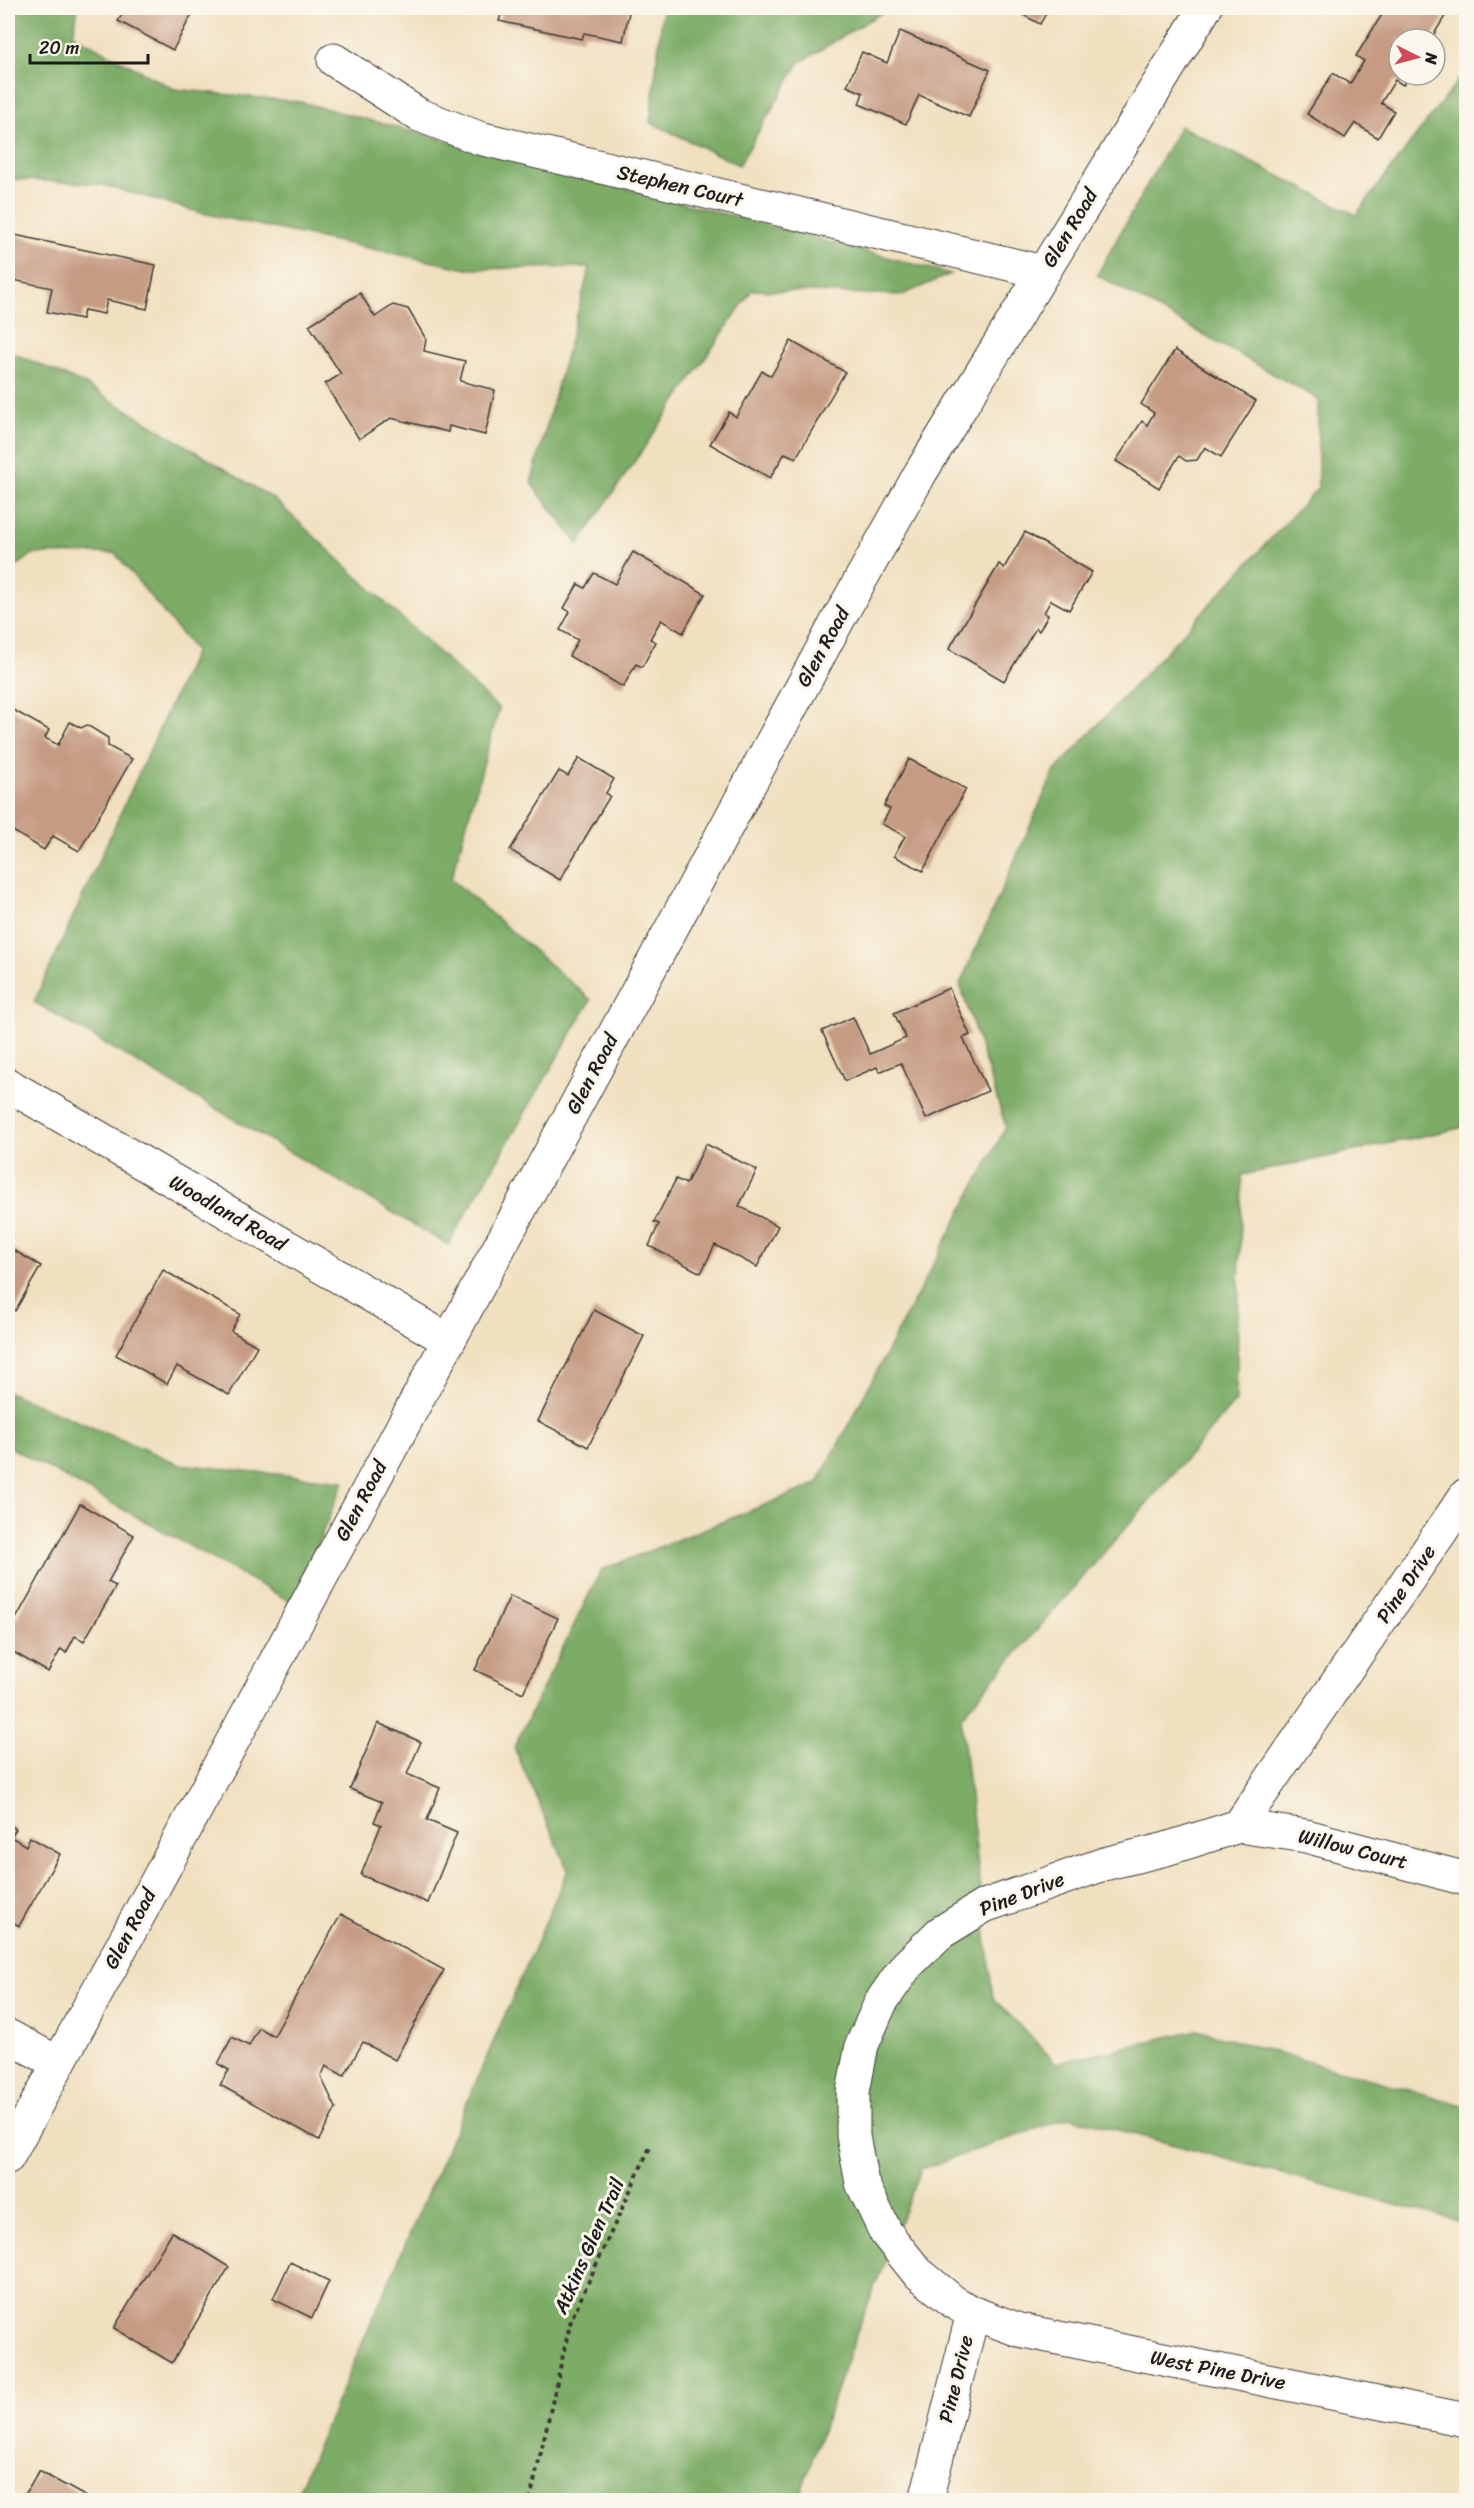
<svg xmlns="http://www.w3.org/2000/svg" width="1474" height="2508" font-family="Sriracha,sans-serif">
  <rect width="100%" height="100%" fill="#fbf7ec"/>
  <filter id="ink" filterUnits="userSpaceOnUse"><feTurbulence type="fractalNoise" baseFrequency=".0167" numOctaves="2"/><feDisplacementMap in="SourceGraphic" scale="12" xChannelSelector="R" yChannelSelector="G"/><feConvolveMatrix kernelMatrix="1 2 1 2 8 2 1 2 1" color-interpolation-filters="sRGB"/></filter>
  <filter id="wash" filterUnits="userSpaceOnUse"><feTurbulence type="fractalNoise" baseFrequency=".008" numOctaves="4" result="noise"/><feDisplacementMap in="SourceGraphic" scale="24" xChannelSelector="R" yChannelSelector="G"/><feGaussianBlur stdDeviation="1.35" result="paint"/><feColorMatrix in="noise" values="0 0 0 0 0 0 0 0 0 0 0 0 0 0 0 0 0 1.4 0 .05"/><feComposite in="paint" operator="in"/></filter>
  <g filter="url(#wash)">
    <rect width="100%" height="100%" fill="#f1e0c0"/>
    <g fill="#7bac66" stroke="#4c6441" stroke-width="1.5">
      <path d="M8 8H78L73 35 174 89 301 102 951 274 902 295 752 290 578 544 531 483 590 267 467 269 202 213 100 184 8 179Z"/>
      <path d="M663 8H889L799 63 739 165 650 122Z"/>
      <path d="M1466 70V1116L1460 1128 1242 1175 1236 1401 961 1717 993 1998 1056 2063 1197 2030 1466 2106V2223L1070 2117 921 2169 852 2345 798 2500H294L568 1870 514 1747 601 1570 817 1484 1006 1127 960 984 1054 772 1318 488V399L1097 275 1180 126 1356 215Z"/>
      <path d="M8 351 84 384 274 499 499 709 451 879 591 1000 448 1245 34 1002 195 651 115 553 33 554 8 573Z"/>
      <path d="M8 1392 179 1464 344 1481 293 1603 8 1446Z"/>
    </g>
    <g id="blocks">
      <g fill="#c69b83">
        <path d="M126 8H195L173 50 118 21Z"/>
        <path d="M503 8H630L623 41 584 33 582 39 499 21Z"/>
        <path d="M1010 8H1049L1040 24Z"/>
        <path d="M1386 8H1450L1431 39H1399V75H1409L1403 85 1395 80 1381 103 1394 111 1378 138 1355 123 1345 138 1307 114 1333 73 1350 84 1364 61 1356 56Z"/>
        <path d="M900 31 990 70 969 117 919 95 906 124 859 104 863 93 847 86 862 52 887 63Z"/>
        <path d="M10 234 156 265 147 309 107 300 104 314 84 310 82 319 47 312 52 288 8 279Z"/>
        <path d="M360 293 375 317 393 305 408 309 426 339 424 351 465 361 460 381 495 390 485 435 449 426 448 432 391 418 359 439 325 384 341 374 309 325Z"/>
        <path d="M791 341 845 372 796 458 785 453 770 478 710 444 729 412 736 417 762 371 771 376Z"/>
        <path d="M1175 350 1256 401 1221 457 1205 447 1197 460 1186 461 1179 456 1159 488 1116 461 1142 421 1147 425 1154 413 1141 404Z"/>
        <path d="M1025 532 1092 572 1069 610 1051 600 1044 613 1048 615 1039 631 1036 628 1004 681 949 649 999 564 1004 568Z"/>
        <path d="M633 552 705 594 683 633 661 620 650 639 656 642 642 667 636 664 623 687 569 656 578 640 560 630 570 612 564 608 578 584 585 588 594 573 615 584Z"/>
        <path d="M8 707 49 730 45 738 58 745 70 722 81 728 87 725 108 738V746L132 759 79 851 53 836 44 850 8 828Z"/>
        <path d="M579 758 614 779 606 793 610 796 560 880 510 850 559 771 568 776Z"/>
        <path d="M909 759 966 789 923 871 894 856 905 836 882 824 890 809 884 806Z"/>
        <path d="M949 988 970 1035 963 1038 988 1091 926 1119 901 1063 879 1072 877 1067 845 1081 822 1031 853 1017 870 1054 906 1038 894 1013Z"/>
        <path d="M706 1144 757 1170 739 1206 778 1226 757 1267 715 1245 701 1273 649 1246 659 1224 654 1222 676 1179 686 1184Z"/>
        <path d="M8 1247 41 1266 15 1311 8 1307Z"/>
        <path d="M163 1270 240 1314 231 1331 257 1346 229 1395 177 1366 167 1384 116 1355Z"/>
        <path d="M594 1310 644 1336 588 1447 538 1421Z"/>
        <path d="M80 1504 134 1535 108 1582 116 1586 84 1641 75 1636 66 1653 61 1649 48 1672 8 1649V1633Z"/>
        <path d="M510 1596 558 1618 523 1693 475 1670Z"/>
        <path d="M378 1723 421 1742 407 1774 440 1788 427 1820 457 1833 428 1903 361 1875 381 1825 374 1822 382 1802 350 1789Z"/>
        <path d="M8 1824 16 1829 11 1837 26 1846 30 1837 60 1854 19 1926 8 1919Z"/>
        <path d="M341 1914 444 1970 395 2060 363 2042 344 2076 326 2066 321 2077 336 2108 319 2140 220 2085 229 2070 218 2064 232 2037 249 2046 259 2028 274 2036Z"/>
        <path d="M172 2232 229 2267 172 2363 114 2328Z"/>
        <path d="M290 2262 329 2281 312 2318 273 2299Z"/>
        <path d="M39 2471 92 2500H22Z"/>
      </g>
    </g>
  </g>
  <g filter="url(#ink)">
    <use href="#blocks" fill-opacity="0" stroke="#3c3935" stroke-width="1.5"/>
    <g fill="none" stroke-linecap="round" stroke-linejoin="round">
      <defs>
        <g id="minor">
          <path d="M334 60 419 115 479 138 1043 272"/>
          <path d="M8 1085 448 1340"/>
          <path d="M1466 1495 1239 1826 1166 1849 1104 1864 984 1906 940 1933 906 1966 881 2002 862 2045 853 2092V2136L862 2183 886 2233 917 2272 955 2303 973 2313 1019 2330 1466 2420"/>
          <path d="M1239 1826 1306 1836 1466 1879"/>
          <path d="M8 2036 58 2063"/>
          <path d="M8 2157 838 620 921 472 1205 8"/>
          <path d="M926 2500 973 2313"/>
        </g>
      </defs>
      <use href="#minor" stroke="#3c3935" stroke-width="35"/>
      <path stroke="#3c3935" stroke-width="4" stroke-dasharray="4.5 4.5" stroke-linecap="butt" d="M530 2500 571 2320 650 2147"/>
      <use href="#minor" stroke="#fff" stroke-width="33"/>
    </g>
  </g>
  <g text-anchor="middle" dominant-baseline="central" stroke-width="6" stroke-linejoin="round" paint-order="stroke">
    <g font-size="20" fill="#1c1c1c" stroke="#fbf7ec">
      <text transform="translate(680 186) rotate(13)">Stephen Court</text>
      <text transform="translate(1070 228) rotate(-59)">Glen Road</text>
      <text transform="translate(823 647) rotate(-61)">Glen Road</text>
      <text transform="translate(592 1074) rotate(-62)">Glen Road</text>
      <text transform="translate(228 1213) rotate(30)">Woodland Road</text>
      <text transform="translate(361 1501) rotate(-62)">Glen Road</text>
      <text transform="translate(1406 1584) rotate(-56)">Pine Drive</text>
      <text transform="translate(1353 1849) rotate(14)">Willow Court</text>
      <text transform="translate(1022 1894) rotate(-21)">Pine Drive</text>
      <text transform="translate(130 1929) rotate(-62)">Glen Road</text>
      <text transform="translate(589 2246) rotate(-66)">Atkins Glen Trail</text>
      <text transform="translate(1218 2370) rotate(11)">West Pine Drive</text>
      <text transform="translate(956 2379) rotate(-76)">Pine Drive</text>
    </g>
  </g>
  <rect width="1474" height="2508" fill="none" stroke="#fbf7ec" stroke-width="30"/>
  <g transform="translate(1417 57) rotate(96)"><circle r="28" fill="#fbf7ec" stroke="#a29f99" stroke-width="1.5"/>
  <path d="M0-4.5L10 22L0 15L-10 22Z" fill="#d1495b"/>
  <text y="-9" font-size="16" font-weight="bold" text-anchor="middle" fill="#1c1c1c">N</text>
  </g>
  <path d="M30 54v9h118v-9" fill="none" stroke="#1c1c1c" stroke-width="3"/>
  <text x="39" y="54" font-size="18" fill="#1c1c1c" stroke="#fbf7ec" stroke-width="4.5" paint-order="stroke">20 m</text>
</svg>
